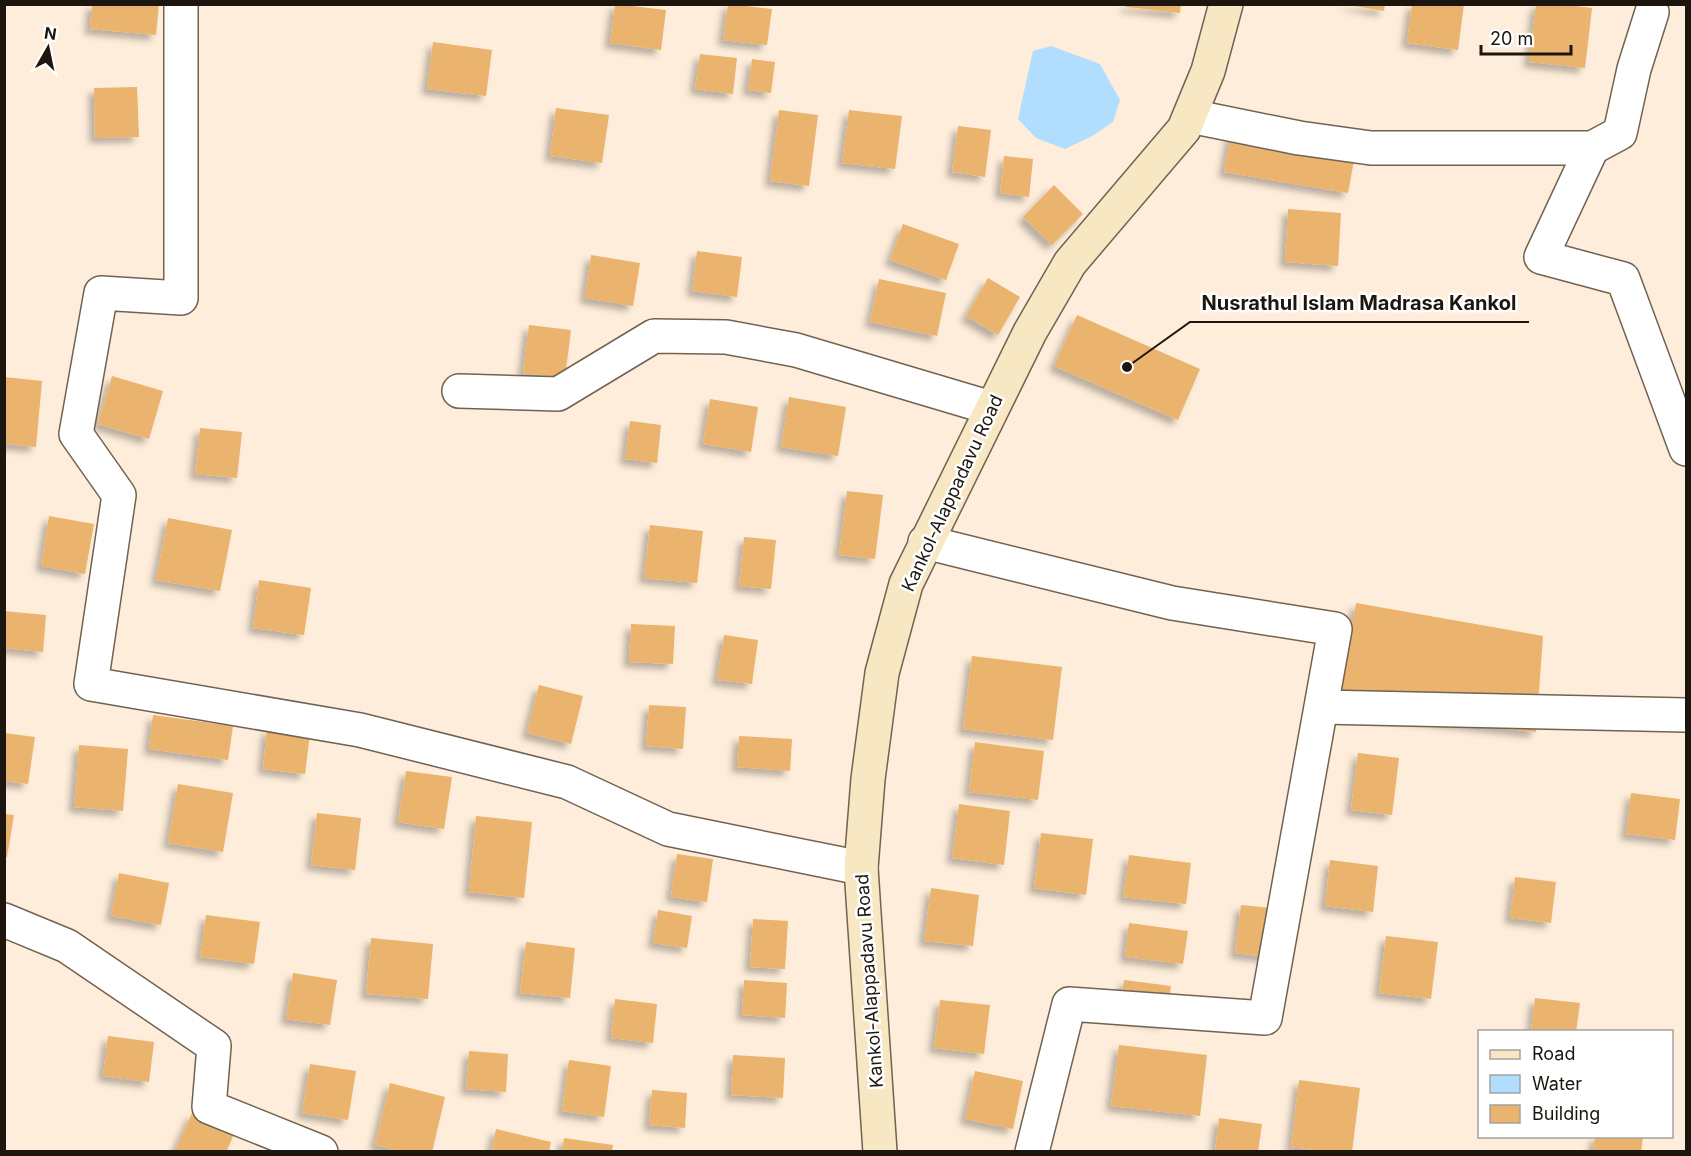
<svg xmlns="http://www.w3.org/2000/svg" width="1691" height="1156" font-family="Inter,sans-serif">
  <defs>
    <filter id="shadow"><feDropShadow dx="-5.5" dy="5.5" stdDeviation="3" flood-color="#0004"/></filter>
  </defs>
  <rect width="100%" height="100%" fill="#feedda"/>
  <path fill="#b1defe" d="M1051 46 1100 64 1120 100 1113 122 1092 136 1065 149 1036 138 1018 119 1033 51Z"/>
  <g fill="#eab36e" filter="url(#shadow)">
    <path d="M92 4H159L156 35 90 29Z"/>
    <path d="M615 4 666 10 661 50 610 43Z"/>
    <path d="M728 4 772 9 767 45 723 40Z"/>
    <path d="M1126 4H1181L1180 13 1126 7Z"/>
    <path d="M1343 4H1385L1384 11Z"/>
    <path d="M1412 4H1464L1458 50 1407 43Z"/>
    <path d="M1536 4H1560L1592 8 1585 68 1529 62Z"/>
    <path d="M433 42 492 50 486 96 427 89Z"/>
    <path d="M700 54 737 58 733 94 695 89Z"/>
    <path d="M752 59 775 62 771 93 748 90Z"/>
    <path d="M137 87 139 137 95 138 94 88Z"/>
    <path d="M556 108 609 115 602 163 550 156Z"/>
    <path d="M779 110 818 115 809 186 770 181Z"/>
    <path d="M849 110 902 116 895 169 842 163Z"/>
    <path d="M958 126 991 130 985 177 952 172Z"/>
    <path d="M1231 134 1355 155 1348 193 1224 172Z"/>
    <path d="M1004 156 1033 159 1029 197 1000 193Z"/>
    <path d="M1054 185 1083 214 1052 245 1023 217Z"/>
    <path d="M1288 209 1341 213 1338 266 1285 262Z"/>
    <path d="M903 224 959 244 946 280 890 260Z"/>
    <path d="M697 251 742 257 737 297 692 291Z"/>
    <path d="M591 255 640 263 633 306 585 298Z"/>
    <path d="M988 278 1020 297 998 335 966 316Z"/>
    <path d="M879 279 946 293 937 336 870 322Z"/>
    <path d="M1077 315 1200 369 1178 420 1054 366Z"/>
    <path d="M529 325 571 330 565 378 523 373Z"/>
    <path d="M112 376 163 391 149 439 98 424Z"/>
    <path d="M4 377 42 381 36 447 4 444Z"/>
    <path d="M789 397 846 407 838 456 781 447Z"/>
    <path d="M710 399 758 407 751 452 703 444Z"/>
    <path d="M630 421 661 425 657 463 625 459Z"/>
    <path d="M200 428 242 432 237 478 195 474Z"/>
    <path d="M847 491 883 495 875 559 839 555Z"/>
    <path d="M49 516 94 524 85 574 41 566Z"/>
    <path d="M168 518 232 530 220 591 156 580Z"/>
    <path d="M650 525 703 531 697 583 644 578Z"/>
    <path d="M744 537 776 540 771 589 739 586Z"/>
    <path d="M259 580 311 588 304 635 253 628Z"/>
    <path d="M1356 603 1543 636 1536 732 1338 711Z"/>
    <path d="M4 611 46 615 43 652 4 648Z"/>
    <path d="M631 624 675 626 673 664 629 662Z"/>
    <path d="M724 635 758 640 752 684 717 680Z"/>
    <path d="M972 656 1062 667 1053 740 963 729Z"/>
    <path d="M539 685 583 696 571 744 527 733Z"/>
    <path d="M649 705 686 707 683 749 646 746Z"/>
    <path d="M153 715 233 726 228 760 149 749Z"/>
    <path d="M267 729 310 734 305 774 263 769Z"/>
    <path d="M4 733 35 737 28 784 4 781Z"/>
    <path d="M739 736 792 739 790 771 737 767Z"/>
    <path d="M975 742 1044 751 1038 800 969 792Z"/>
    <path d="M79 745 128 749 123 811 74 807Z"/>
    <path d="M1358 753 1399 758 1392 815 1351 810Z"/>
    <path d="M406 771 452 777 444 829 398 822Z"/>
    <path d="M178 784 233 793 223 852 168 843Z"/>
    <path d="M1631 793 1680 799 1675 840 1626 834Z"/>
    <path d="M959 804 1010 811 1004 865 952 858Z"/>
    <path d="M317 813 361 818 355 870 311 865Z"/>
    <path d="M5 814 14 815 7 857H5Z"/>
    <path d="M476 816 532 822 524 898 469 892Z"/>
    <path d="M1041 833 1093 839 1086 895 1034 888Z"/>
    <path d="M677 854 713 859 707 902 671 897Z"/>
    <path d="M1129 855 1191 863 1186 904 1123 897Z"/>
    <path d="M1330 860 1378 866 1373 912 1325 906Z"/>
    <path d="M119 873 169 883 161 925 111 916Z"/>
    <path d="M1515 877 1556 882 1551 923 1510 918Z"/>
    <path d="M931 888 979 895 973 946 924 941Z"/>
    <path d="M1241 905 1281 909 1275 958 1235 953Z"/>
    <path d="M658 910 692 916 687 948 653 943Z"/>
    <path d="M206 915 260 922 254 964 200 957Z"/>
    <path d="M753 919 788 921 785 969 750 967Z"/>
    <path d="M1129 923 1188 931 1183 964 1125 957Z"/>
    <path d="M1386 936 1438 942 1431 999 1379 993Z"/>
    <path d="M371 938 433 944 428 999 366 994Z"/>
    <path d="M526 942 575 948 570 998 520 993Z"/>
    <path d="M293 973 337 980 330 1025 286 1019Z"/>
    <path d="M744 980 787 983 785 1018 742 1015Z"/>
    <path d="M1124 980 1171 986 1166 1023 1119 1017Z"/>
    <path d="M1535 998 1580 1003 1576 1032H1531Z"/>
    <path d="M615 999 657 1004 653 1043 611 1038Z"/>
    <path d="M940 1000 990 1005 984 1054 934 1048Z"/>
    <path d="M108 1036 154 1042 149 1082 103 1076Z"/>
    <path d="M1119 1045 1207 1055 1200 1116 1111 1106Z"/>
    <path d="M469 1051 508 1054 506 1092 466 1089Z"/>
    <path d="M733 1055 785 1058 783 1098 731 1095Z"/>
    <path d="M569 1060 611 1066 604 1117 562 1111Z"/>
    <path d="M310 1064 356 1071 348 1120 302 1113Z"/>
    <path d="M975 1071 1023 1081 1013 1129 965 1119Z"/>
    <path d="M1299 1080 1360 1088 1352 1152H1330L1291 1147Z"/>
    <path d="M390 1083 445 1097 432 1152H402L375 1145Z"/>
    <path d="M652 1090 687 1093 685 1128 649 1125Z"/>
    <path d="M192 1113 235 1132 226 1152 175 1151Z"/>
    <path d="M1219 1118 1262 1124 1258 1152H1215Z"/>
    <path d="M496 1129 551 1142 549 1152H491Z"/>
    <path d="M1595 1136H1643L1641 1152H1593Z"/>
    <path d="M564 1138 613 1145 612 1152H562Z"/>
  </g>
  <g fill="none" stroke-linecap="round" stroke-linejoin="round">
    <defs>
      <g id="street">
        <path d="M181 4V298L101 293 76 434 119 495 91 684 360 730 567 782 668 829 861 868"/>
        <path d="M1190 116 1299 138 1371 148H1592L1620 133 1634 69 1652 12"/>
        <path d="M1592 148 1541 257 1623 279 1686 449"/>
        <path d="M459 391 558 394 654 336 726 337 796 350 991 408"/>
        <path d="M925 542 1172 603 1335 629 1265 1018 1069 1004 1032 1152"/>
        <path d="M1322 707 1686 715"/>
        <path d="M4 920 67 946 214 1046 209 1107 321 1152"/>
      </g>
      <path id="secondary" d="M880 1152 861 868 868 779 882 673 906 584 1030 332 1070 263 1184 129 1208 71 1226 4"/>
    </defs>
    <use href="#street" stroke="#716251" stroke-width="36"/>
    <use href="#secondary" stroke="#716251" stroke-width="36"/>
    <use href="#street" stroke="#fff" stroke-width="33"/>
    <use href="#secondary" stroke="#f7e7c3" stroke-width="33"/>
  </g>
  <g text-anchor="middle" dominant-baseline="central" stroke-width="5" stroke-linejoin="round" paint-order="stroke">
    <g font-size="18" fill="#1c160f" stroke="#fff">
      <text transform="translate(952 493) rotate(-65)">Kankol-Alappadavu Road</text>
      <text transform="translate(869 981) rotate(-94)">Kankol-Alappadavu Road</text>
    </g>
  </g>
  <path fill="none" stroke="#1c160f" stroke-width="2" d="M1127 367L1190 322H1529"/>
  <circle fill="#1c160f" stroke="#fff" stroke-width="2" cx="1127" cy="367" r="6"/>
  <g font-size="20" text-anchor="middle" font-weight="bold" fill="#1c160f" stroke="#fff" stroke-width="5" stroke-linejoin="round" paint-order="stroke">
    <text x="1359" y="310">Nusrathul Islam Madrasa Kankol</text>
  </g>
  <rect width="1691" height="1156" fill="none" stroke="#1c160f" stroke-width="12"/>
  <rect x="1478" y="1030" width="195" height="108" fill="#ffffff" stroke="#a4a29f" stroke-width="1.5"/>
  <rect x="1490" y="1050" width="30" height="9" fill="#f7e7c3" stroke="#a4a29f" stroke-width="1.5"/>
  <text x="1532" y="1060" font-size="18" fill="#1c160f">Road</text>
  <rect x="1490" y="1075" width="30" height="18" fill="#b1defe" stroke="#a4a29f" stroke-width="1.5"/>
  <text x="1532" y="1090" font-size="18" fill="#1c160f">Water</text>
  <rect x="1490" y="1105" width="30" height="18" fill="#eab36e" stroke="#a4a29f" stroke-width="1.5"/>
  <text x="1532" y="1120" font-size="18" fill="#1c160f">Building</text>
  <g transform="translate(48 48) rotate(9)" stroke="#ffffff" stroke-width="4.5" paint-order="stroke">
  <path d="M0-4.5L10 22L0 15L-10 22Z" fill="#1c160f"/>
  <text y="-9" font-size="16" font-weight="bold" text-anchor="middle" fill="#1c160f">N</text>
  </g>
  <path d="M1481 45v9h90v-9" fill="none" stroke="#1c160f" stroke-width="3"/>
  <text x="1490" y="45" font-size="18" fill="#1c160f" stroke="#ffffff" stroke-width="4.5" paint-order="stroke">20 m</text>
</svg>
